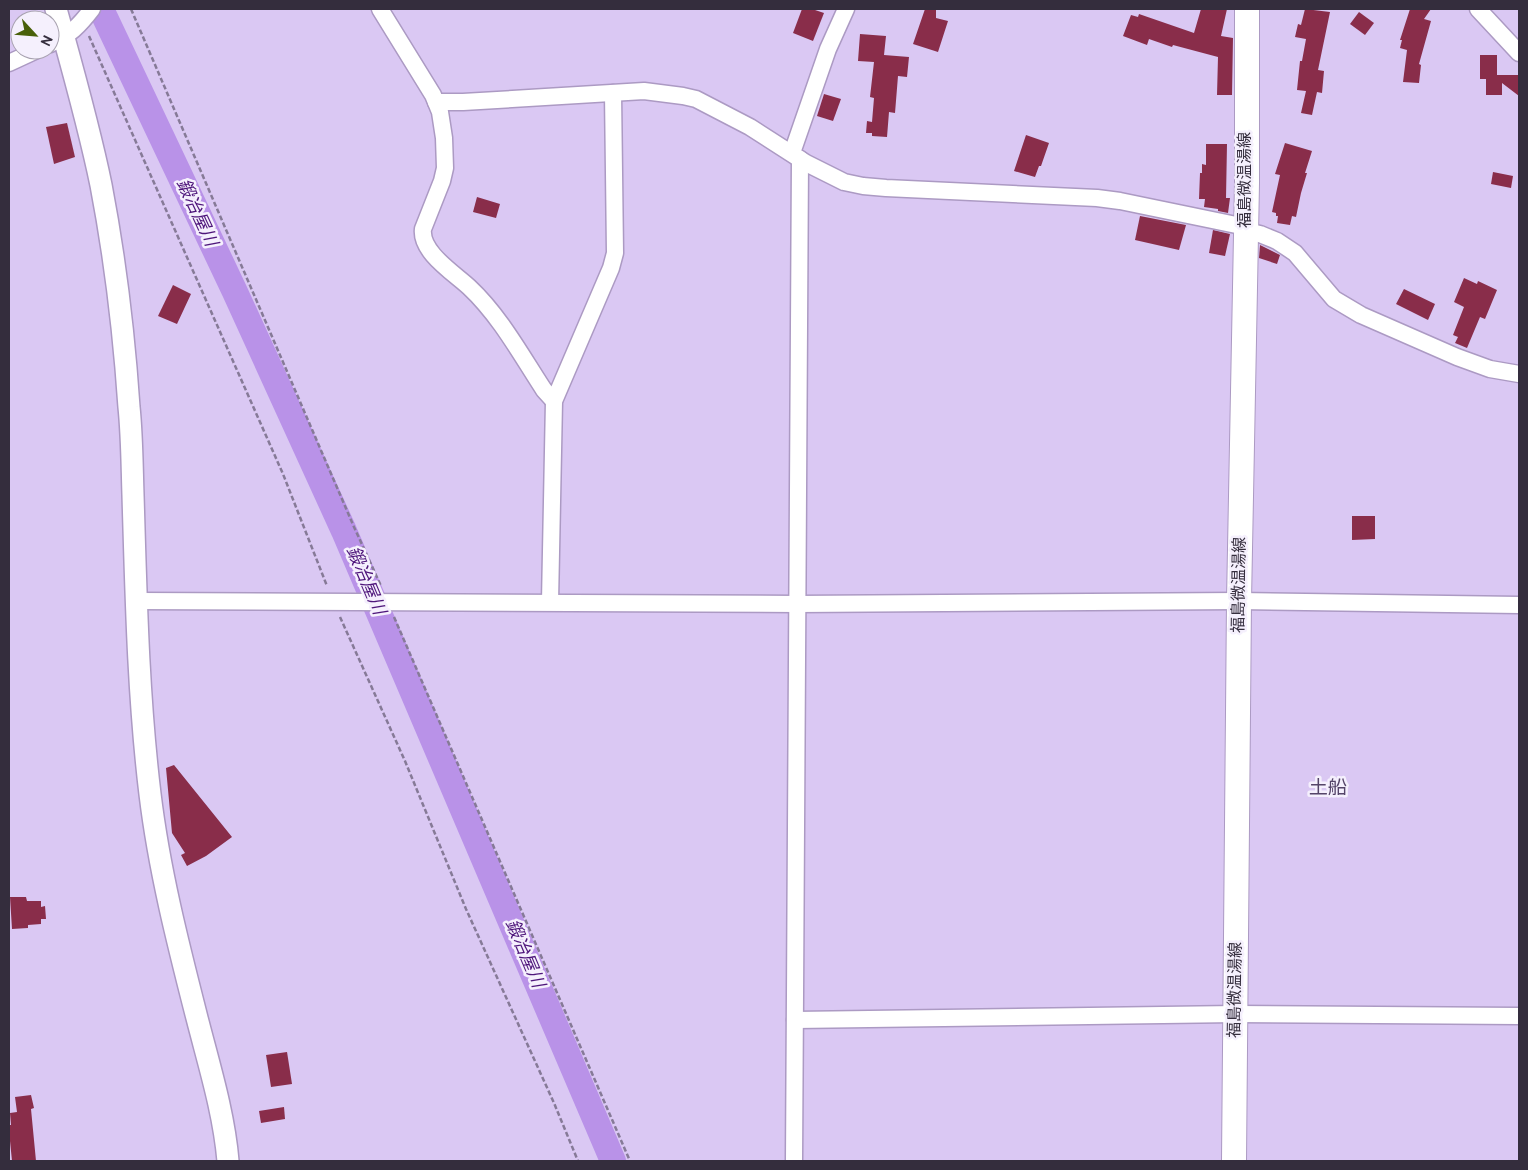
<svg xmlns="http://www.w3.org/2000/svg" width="1528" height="1170" font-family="Overpass,'Noto Sans JP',sans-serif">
  <rect width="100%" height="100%" fill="#dac8f3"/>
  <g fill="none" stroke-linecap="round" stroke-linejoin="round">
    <path stroke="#b992e8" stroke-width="26" d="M101 9 235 292 344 531 613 1161"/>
  </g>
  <g fill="#892d4a">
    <path d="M802 9H812L824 13 813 41 793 33Z"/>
    <path d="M925 9H936V18L948 21 938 52 913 44Z"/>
    <path d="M1201 9H1227L1221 36 1233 38 1232 95H1217L1218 57 1173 45 1172 47 1149 39 1147 45 1123 36 1131 15 1138 17 1139 14 1194 33Z"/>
    <path d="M1305 9 1330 12 1318 70 1324 71 1322 93 1317 92 1312 115 1301 113 1306 91 1297 90 1300 61H1302L1306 39 1295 37 1298 24 1301 25Z"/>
    <path d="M1410 9H1431L1424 19 1431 21 1419 64 1421 65 1419 83 1403 82 1407 50 1400 48 1402 40H1400Z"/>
    <path d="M1359 12 1374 23 1365 35 1350 24Z"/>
    <path d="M860 34 886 36 884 55 909 57 907 77 898 76 895 113 889 112 887 137 872 136V133H866L867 121 872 122 874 98 870 97 874 62 858 61Z"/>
    <path d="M1480 55H1497V75H1519V96L1502 83V95H1486V79H1480Z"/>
    <path d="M824 94 841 99 833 121 817 116Z"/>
    <path d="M67 123 75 157 54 164 46 127Z"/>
    <path d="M1026 135 1049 143 1041 166H1039L1035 177 1014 171Z"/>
    <path d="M1285 143 1312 151 1305 173H1307L1301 193 1296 217 1292 216 1290 225 1277 223 1278 216H1276V213L1272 212 1280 175 1275 174Z"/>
    <path d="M1206 144H1227L1226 198H1230L1228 213 1218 211V209L1204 207 1205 199H1199L1200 173H1202V164L1206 165Z"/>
    <path d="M1493 172 1513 176 1511 188 1491 184Z"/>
    <path d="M477 197 500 204 496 218 473 212Z"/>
    <path d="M1140 216 1186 225 1179 250 1135 240Z"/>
    <path d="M1213 230 1230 234 1225 256 1209 253Z"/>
    <path d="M1260 245 1280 255 1277 264 1259 258Z"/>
    <path d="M1464 278 1477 284 1478 281 1497 290 1485 319 1480 317 1467 348 1455 343 1458 337 1453 335 1464 307 1454 302Z"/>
    <path d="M173 285 191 294 177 324 158 316Z"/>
    <path d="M1404 289 1435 304 1428 320 1396 304Z"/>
    <path d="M1352 516H1375V539L1352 540Z"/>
    <path d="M174 765 232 837 206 856 187 866 181 855 185 853 172 833 166 768Z"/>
    <path d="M10 897H26L27 901H41V907L45 906 46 919H41V924L28 925V928L12 929Z"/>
    <path d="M287 1052 292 1084 271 1087 266 1055Z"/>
    <path d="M31 1095 34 1108 31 1109 36 1161H12L9 1131V1125H11L10 1113 17 1112 15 1097Z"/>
    <path d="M284 1107 285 1119 261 1123 259 1111Z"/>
  </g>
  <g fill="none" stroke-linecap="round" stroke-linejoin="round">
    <defs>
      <g id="minor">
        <path d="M380 9 433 95 440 112 444 138 445 168 442 181 423 229C420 252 454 273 469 287 500 316 521 355 544 390L554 401"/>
        <path d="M1478 9 1519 53"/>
        <path d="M50 44C70 35 79 26 92 9"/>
        <path d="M9 63 37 50"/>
        <path d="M436 102H463L644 91 683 96 696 99 750 127 806 163 844 182 863 186 886 188 1097 198 1120 201 1246 227"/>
        <path d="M792 153 828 49 846 9"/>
        <path d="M1246 231 1260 234 1277 241 1295 253 1334 299 1361 315 1457 357 1490 369 1519 374"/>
        <path d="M137 601 797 604 1239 601 1519 605"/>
        <path d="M550 602 554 401 611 268 615 253 613 93"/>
        <path d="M795 1020 1236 1014 1519 1016"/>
        <path d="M794 1161 800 159"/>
      </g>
      <path id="tertiary" d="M56 9C72 67 89 126 101 185 115 258 124 333 129 407 132 436 132 465 133 495 136 594 138 695 150 794 159 869 178 944 197 1018 209 1065 224 1113 228 1161"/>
      <path id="secondary" d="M1234 1161 1239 601 1247 183V9"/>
    </defs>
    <use href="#minor" stroke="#ac9ac3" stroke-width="19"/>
    <use href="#tertiary" stroke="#ac9ac3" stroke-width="24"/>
    <use href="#secondary" stroke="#ac9ac3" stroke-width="26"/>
    <g stroke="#867a97" stroke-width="2.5" stroke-dasharray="5 2.5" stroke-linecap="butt">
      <path d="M131 9 354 527 381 586"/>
      <path d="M89 36 283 474 327 586"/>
      <path d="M340 617 405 761 466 909 554 1103 578 1161"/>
      <path d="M394 617 630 1161"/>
    </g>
    <use href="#minor" stroke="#fff" stroke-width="16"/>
    <use href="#tertiary" stroke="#fff" stroke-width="21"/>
    <use href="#secondary" stroke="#fff" stroke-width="24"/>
  </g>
  <g text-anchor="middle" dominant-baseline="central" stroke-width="5" stroke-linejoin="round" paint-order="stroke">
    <g font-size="16" fill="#342d3d" stroke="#f5f0fd">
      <text transform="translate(1246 180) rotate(-90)">福島微温湯線</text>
      <text transform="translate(1240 585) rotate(-89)">福島微温湯線</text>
      <text transform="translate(1236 990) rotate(-89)">福島微温湯線</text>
    </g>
    <g font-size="18" font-style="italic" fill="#4e167b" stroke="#f5f0fd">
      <text transform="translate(196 213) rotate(65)">鍛冶屋川</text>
      <text transform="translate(365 581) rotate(67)">鍛冶屋川</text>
      <text transform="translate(524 954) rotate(67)">鍛冶屋川</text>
    </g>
    <g font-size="19" fill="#554569" stroke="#f5f0fd">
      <text x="1328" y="789">土船</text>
    </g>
  </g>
  <rect width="1528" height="1170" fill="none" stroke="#342d3d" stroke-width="20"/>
  <g transform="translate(35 35) rotate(116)"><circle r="24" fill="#f5f0fd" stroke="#a8a2b0"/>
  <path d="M0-4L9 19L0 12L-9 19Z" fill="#49600a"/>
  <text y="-8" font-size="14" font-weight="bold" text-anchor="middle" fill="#342d3d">N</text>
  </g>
</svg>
